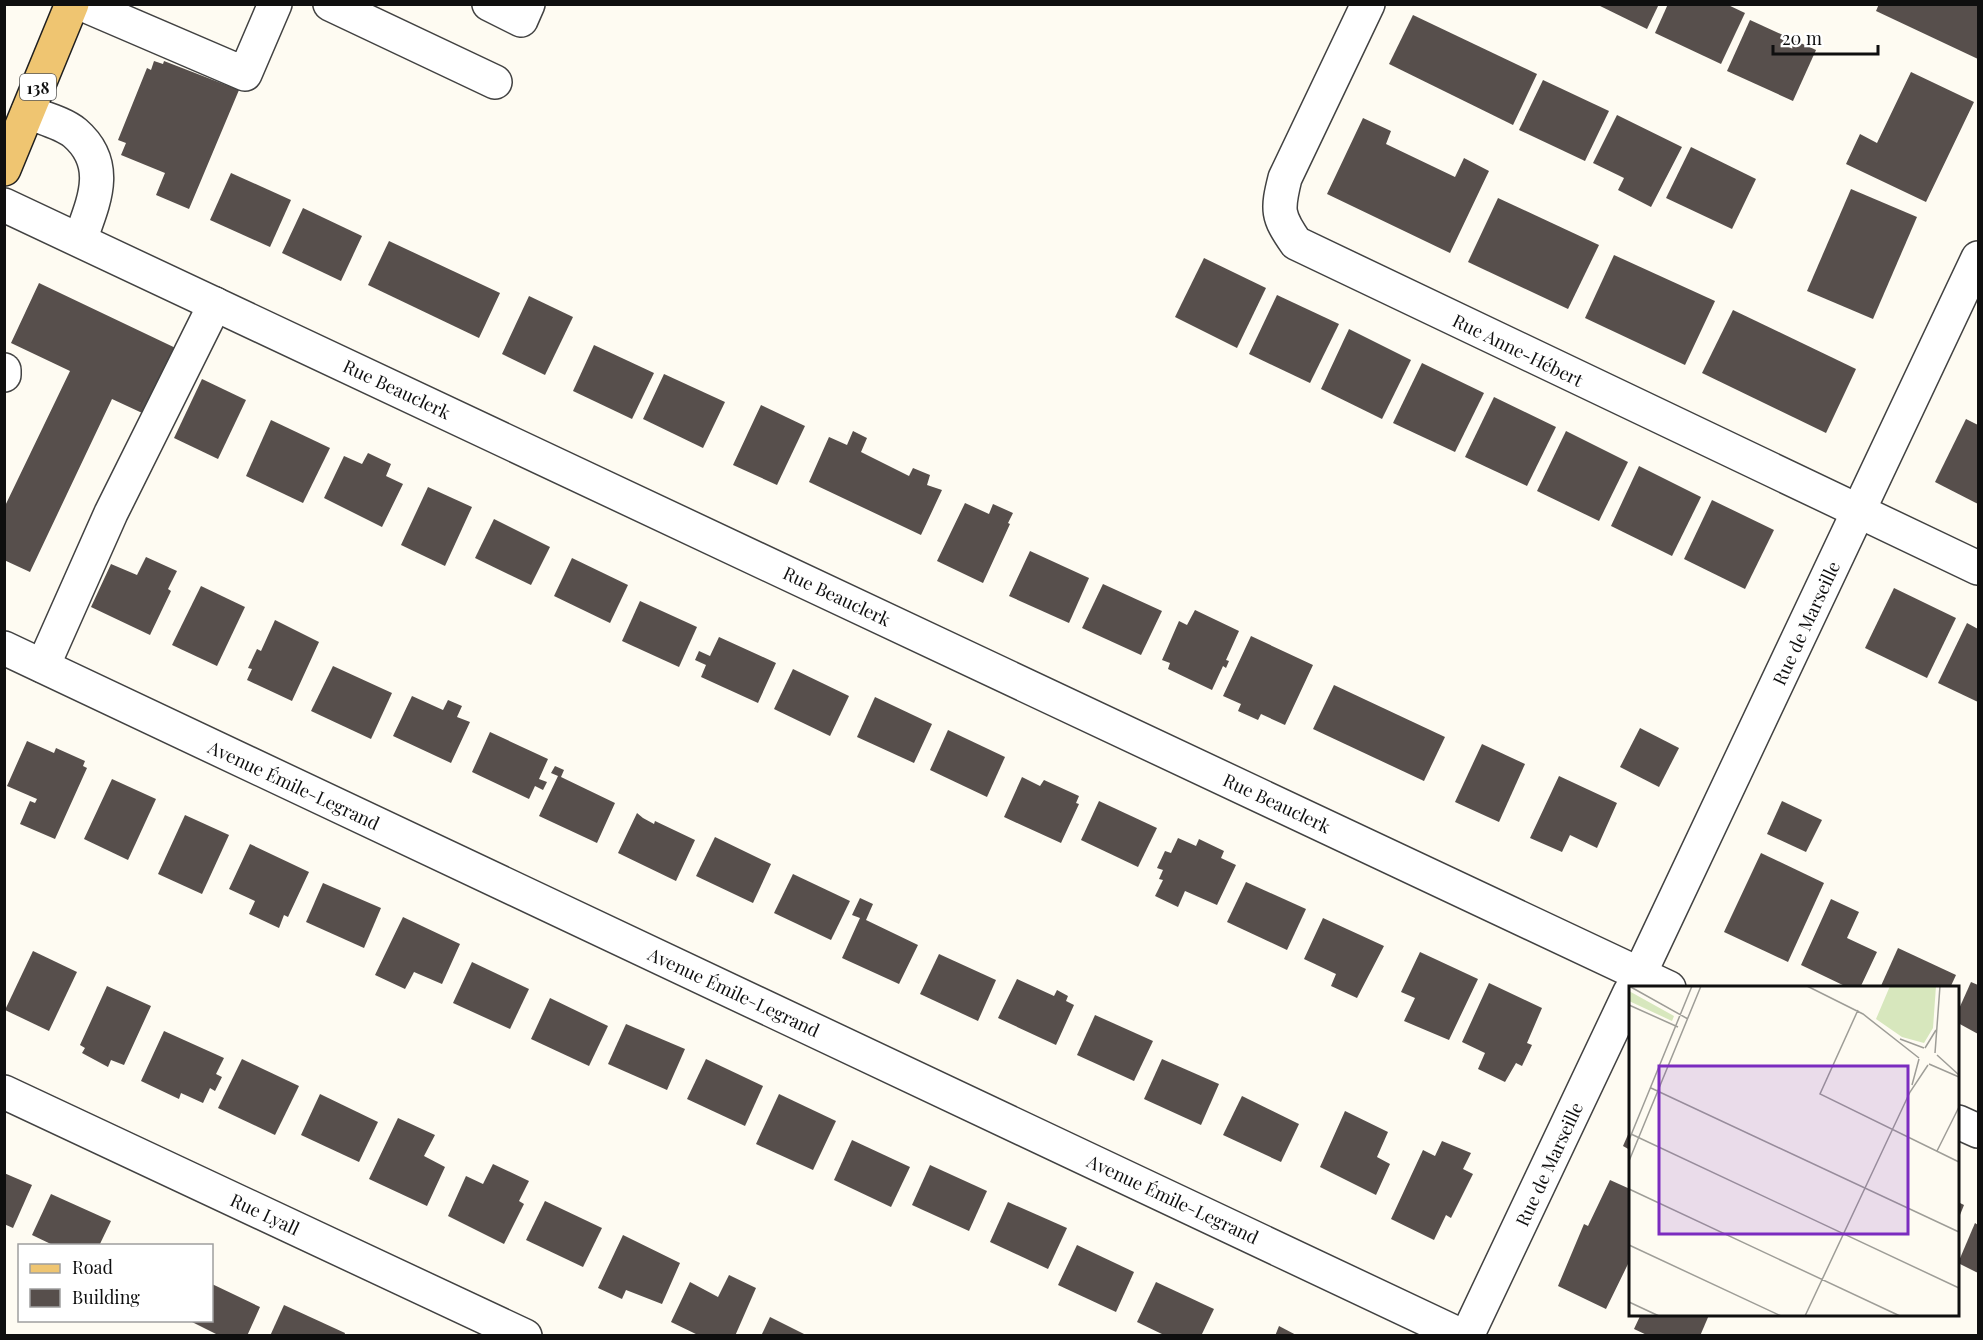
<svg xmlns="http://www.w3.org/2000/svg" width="1983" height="1340" font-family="'Playfair Display',serif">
  <rect width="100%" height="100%" fill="#fefbf2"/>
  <g fill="#574f4c">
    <path d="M1596 4H1659L1647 29Z"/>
    <path d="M1668 4H1726L1745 13 1721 64 1655 33Z"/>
    <path d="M1879 4H1978V59L1876 11Z"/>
    <path d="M1413 15 1537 74 1513 125 1389 64Z"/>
    <path d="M1750 20 1816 50 1793 101 1727 71Z"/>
    <path d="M154 61 163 64 164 61 239 90 189 209 156 195 165 173 121 155 126 143 118 140 147 68 151 70Z"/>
    <path d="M1911 72 1974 102 1926 202 1846 164 1860 134 1877 143Z"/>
    <path d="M1543 80 1609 111 1585 161 1519 130Z"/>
    <path d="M1617 115 1682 147 1651 207 1618 190 1624 178 1593 163Z"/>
    <path d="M1363 118 1391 131 1386 144 1455 177 1464 158 1489 171 1450 253 1327 194Z"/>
    <path d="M1691 147 1756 179 1732 229 1666 198Z"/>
    <path d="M231 173 291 200 270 247 210 220Z"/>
    <path d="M1851 189 1917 217 1873 319 1807 291Z"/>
    <path d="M1498 198 1599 245 1568 309 1468 262Z"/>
    <path d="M303 208 362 236 341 281 282 253Z"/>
    <path d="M389 241 500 293 479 338 368 285Z"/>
    <path d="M1614 255 1715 301 1685 365 1585 318Z"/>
    <path d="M1204 258 1266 288 1237 348 1175 317Z"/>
    <path d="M39 283 184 352 153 418 112 399 30 572 4 560V508L70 371 11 343Z"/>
    <path d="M1277 295 1339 324 1310 383 1249 354Z"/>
    <path d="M529 296 573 317 545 375 502 354Z"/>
    <path d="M1733 310 1856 369 1826 433 1702 373Z"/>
    <path d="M1349 329 1411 360 1382 419 1321 389Z"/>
    <path d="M594 345 654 373 632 419 573 391Z"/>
    <path d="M1422 363 1484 393 1455 452 1393 423Z"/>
    <path d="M664 374 725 402 703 448 643 419Z"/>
    <path d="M202 379 246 400 218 459 174 438Z"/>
    <path d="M1494 397 1556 427 1527 486 1465 457Z"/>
    <path d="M761 405 805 426 777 485 733 465Z"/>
    <path d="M1966 419 1978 425V504L1935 482Z"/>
    <path d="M271 420 330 448 303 503 246 476Z"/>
    <path d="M853 431 867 438 861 452 909 476 913 468 930 475 927 485 942 490 921 535 809 482 829 437 847 445Z"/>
    <path d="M1566 431 1628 462 1599 521 1537 491Z"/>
    <path d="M368 453 391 464 386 476 403 484 382 527 324 498 344 456 362 464Z"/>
    <path d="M1639 466 1701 497 1672 556 1611 526Z"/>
    <path d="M428 487 472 507 445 566 401 545Z"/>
    <path d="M1712 500 1774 530 1745 589 1684 559Z"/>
    <path d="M965 503 989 514 993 504 1013 513 1008 523 1010 524 983 583 937 561Z"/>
    <path d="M494 519 550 547 531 585 475 558Z"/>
    <path d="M1030 551 1089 578 1069 623 1009 596Z"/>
    <path d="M146 557 177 571 168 589 171 591 150 635 91 607 111 564 137 575Z"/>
    <path d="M572 558 628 585 610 623 554 596Z"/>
    <path d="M1103 584 1162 611 1141 655 1082 628Z"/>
    <path d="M201 586 245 607 217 666 172 645Z"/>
    <path d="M1894 588 1956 618 1927 678 1865 648Z"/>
    <path d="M640 601 697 627 679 667 622 641Z"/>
    <path d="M1195 610 1239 631 1226 660 1229 661 1226 668 1223 666 1212 690 1168 669 1170 663 1162 660 1179 621 1187 625Z"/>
    <path d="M275 620 319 642 292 701 247 680 252 669 248 668 257 649 261 651Z"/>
    <path d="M1967 623 1978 629V702L1938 683Z"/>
    <path d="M1251 636 1313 665 1285 725 1261 714 1258 720 1238 711 1241 704 1223 696Z"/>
    <path d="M719 637 776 663 758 703 701 677 706 665 695 660 699 651 710 656Z"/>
    <path d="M333 666 392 693 371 739 311 711Z"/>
    <path d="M793 669 849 696 830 736 774 709Z"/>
    <path d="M1334 685 1445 737 1424 781 1313 729Z"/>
    <path d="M412 696 443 710 448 700 462 706 457 717 470 722 451 763 393 736Z"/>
    <path d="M875 697 932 724 914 763 857 737Z"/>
    <path d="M1640 728 1679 748 1659 787 1620 767Z"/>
    <path d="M948 730 1005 757 987 797 930 770Z"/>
    <path d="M490 732 548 759 539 779 547 782 543 790 535 786 529 799 472 772Z"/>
    <path d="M27 741 54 753 56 748 85 761 83 766 87 768 55 839 20 824 30 801 35 803 37 799 7 786Z"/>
    <path d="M1482 744 1525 764 1499 822 1455 802Z"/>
    <path d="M555 766 564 770 561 777 615 803 597 843 539 816 558 776 551 773Z"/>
    <path d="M1559 776 1617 803 1597 848 1570 835 1562 852 1530 838Z"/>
    <path d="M1022 777 1040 786 1044 780 1079 796 1076 803 1079 804 1061 843 1004 817Z"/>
    <path d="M112 779 156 799 128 860 84 839Z"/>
    <path d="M1099 801 1157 828 1138 867 1081 840Z"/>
    <path d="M1782 801 1822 820 1806 852 1767 834Z"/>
    <path d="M637 813 643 818 654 824 655 821 695 840 676 881 618 853Z"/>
    <path d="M185 815 229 835 202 894 158 874Z"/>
    <path d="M715 837 771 864 753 903 696 876Z"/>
    <path d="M1178 838 1196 846 1199 839 1224 851 1221 858 1236 865 1217 905 1185 891 1178 907 1155 896 1163 880 1159 879 1163 870 1157 868 1165 851 1171 853Z"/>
    <path d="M250 844 309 872 288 917 284 915 279 928 249 914 255 901 229 889Z"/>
    <path d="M1761 853 1824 883 1788 962 1724 932Z"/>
    <path d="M793 874 850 901 831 940 774 913Z"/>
    <path d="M1246 882 1306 909 1287 950 1227 922Z"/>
    <path d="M323 883 381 908 364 948 306 922Z"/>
    <path d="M860 898 873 904 866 920 918 945 899 984 842 958 860 918 852 915Z"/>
    <path d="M1831 899 1859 912 1847 938 1877 952 1860 988H1849L1801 965Z"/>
    <path d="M403 917 460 944 442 984 414 972 405 989 375 975Z"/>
    <path d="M1323 918 1384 946 1357 998 1331 986 1336 974 1304 959Z"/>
    <path d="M1898 948 1956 975 1950 988H1880Z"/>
    <path d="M33 951 77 972 49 1031 5 1010Z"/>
    <path d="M1420 952 1478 979 1449 1040 1404 1021 1415 998 1401 992Z"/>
    <path d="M939 954 996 980 978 1021 920 994Z"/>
    <path d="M472 962 529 989 510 1029 453 1003Z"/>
    <path d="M1017 979 1054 996 1057 990 1068 996 1066 1001 1074 1005 1056 1045 998 1018Z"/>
    <path d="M1971 982 1978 985V1034L1958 1023V1011Z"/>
    <path d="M1489 983 1542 1008 1527 1043 1532 1045 1522 1066 1516 1063 1505 1082 1478 1069 1485 1053 1462 1042Z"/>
    <path d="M107 986 151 1006 124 1065 111 1060 108 1067 82 1053 85 1048 80 1045Z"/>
    <path d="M550 998 608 1026 589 1066 531 1039Z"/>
    <path d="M1095 1015 1153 1041 1134 1081 1077 1055Z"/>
    <path d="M626 1024 685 1049 667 1090 608 1064Z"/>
    <path d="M164 1031 224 1058 216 1074 222 1077 215 1091 210 1088 203 1103 181 1093 179 1099 141 1081Z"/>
    <path d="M242 1059 299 1086 275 1135 218 1108Z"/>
    <path d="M706 1059 763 1086 745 1126 687 1099Z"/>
    <path d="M1162 1059 1219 1084 1201 1125 1144 1099Z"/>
    <path d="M320 1094 378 1122 359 1162 301 1135Z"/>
    <path d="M779 1094 836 1121 813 1170 756 1144Z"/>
    <path d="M1242 1096 1299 1124 1281 1162 1223 1135Z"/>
    <path d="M1345 1111 1388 1132 1377 1157 1390 1164 1376 1195 1320 1167Z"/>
    <path d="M398 1118 435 1135 424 1156 445 1167 427 1206 369 1179Z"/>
    <path d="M1630 1130V1150L1623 1146Z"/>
    <path d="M852 1140 910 1167 891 1207 834 1180Z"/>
    <path d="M1442 1141 1471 1153 1463 1169 1473 1174 1451 1218 1446 1215 1434 1240 1391 1219 1423 1150 1435 1156Z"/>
    <path d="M493 1164 529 1181 519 1201 524 1204 504 1244 448 1216 466 1176 483 1184Z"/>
    <path d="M930 1165 987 1191 969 1231 912 1205Z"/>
    <path d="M4 1173 32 1185 13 1228 4 1224Z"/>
    <path d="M1610 1180 1630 1189V1266L1628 1264 1606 1309 1558 1286 1584 1224 1588 1226Z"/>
    <path d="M51 1194 111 1221 99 1246H55L32 1235Z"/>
    <path d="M545 1201 602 1228 583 1267 526 1240Z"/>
    <path d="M1008 1202 1067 1228 1048 1269 990 1242Z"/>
    <path d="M1958 1202 1964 1205 1958 1220Z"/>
    <path d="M1975 1223 1978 1225V1273L1958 1263Z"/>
    <path d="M623 1235 680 1263 662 1304 626 1290 622 1299 598 1288Z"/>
    <path d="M1077 1245 1134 1272 1116 1312 1058 1285Z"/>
    <path d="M729 1275 756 1288 735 1336H700L671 1322 690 1282 718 1297Z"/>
    <path d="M1156 1282 1214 1309 1201 1336H1166L1137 1322Z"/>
    <path d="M212 1284 260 1307 247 1336H220L188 1320H212Z"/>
    <path d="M284 1305 345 1333 344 1336H270Z"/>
    <path d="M1641 1314H1707L1709 1315 1700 1336H1649L1634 1329Z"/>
    <path d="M770 1317 808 1336H761Z"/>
    <path d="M1279 1326 1298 1336H1275Z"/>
  </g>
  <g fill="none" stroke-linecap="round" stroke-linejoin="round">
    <defs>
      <g id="minor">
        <path d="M82 4 245 74 275 4"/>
        <path d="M330 4 495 82"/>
        <path d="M489 4 521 20 528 4"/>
        <path d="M1368 4 1285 178C1277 210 1277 216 1296 243L1978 568"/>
        <path d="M28 112C42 118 63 123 75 133 112 165 93 203 80 240"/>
        <path d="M4 205 1669 988"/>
        <path d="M4 370V375"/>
        <path d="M4 648 1462 1336"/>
        <path d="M43 666 111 513 215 304"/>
        <path d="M1633 988 1978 258"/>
        <path d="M4 1092 525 1336"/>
        <path d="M1958 1122 1978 1131"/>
        <path d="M1467 1336 1630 992"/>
      </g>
      <path id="major" d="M4 169 72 4"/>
    </defs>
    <use href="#minor" stroke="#424242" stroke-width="36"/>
    <use href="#major" stroke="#202020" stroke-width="36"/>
    <use href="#minor" stroke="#fff" stroke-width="33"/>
    <use href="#major" stroke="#efc571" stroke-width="33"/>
  </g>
  <g text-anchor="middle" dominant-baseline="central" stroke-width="6" stroke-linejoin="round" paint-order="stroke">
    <rect fill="#fff" stroke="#575757" stroke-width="1.5" x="20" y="74" width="36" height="26" rx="4.5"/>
    <g font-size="16" font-weight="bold" fill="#0f0f0f">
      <text x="38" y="87">138</text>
    </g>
    <g font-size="18" fill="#0f0f0f" stroke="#fff">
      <text transform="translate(1518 350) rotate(26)">Rue Anne-Hébert</text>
      <text transform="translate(397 389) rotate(25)">Rue Beauclerk</text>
      <text transform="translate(837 596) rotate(25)">Rue Beauclerk</text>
      <text transform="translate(1806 623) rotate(-65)">Rue de Marseille</text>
      <text transform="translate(294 785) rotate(25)">Avenue Émile-Legrand</text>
      <text transform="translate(1277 803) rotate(25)">Rue Beauclerk</text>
      <text transform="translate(734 992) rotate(25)">Avenue Émile-Legrand</text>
      <text transform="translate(1549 1164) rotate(-65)">Rue de Marseille</text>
      <text transform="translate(1173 1199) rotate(25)">Avenue Émile-Legrand</text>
      <text transform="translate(265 1214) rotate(25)">Rue Lyall</text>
    </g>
  </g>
  <g transform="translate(1629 986)">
    <rect width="330" height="330" fill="#fefbf2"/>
    <path d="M261 0H307L304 42 295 57 273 51 247 33ZM0 5 45 30 43 35 0 15Z" fill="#d7e7bd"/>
    <path fill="none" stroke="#9e9d97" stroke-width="1.5" d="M0 0 59 33M178 0 234 28 290 72M0 19 49 41M229 24 191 108 330 176M271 53 295 62M296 62 307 44M306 67 311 0M308 69 330 89M300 78 330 91M283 99 290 73M22 102 330 246M2 148 330 302M0 154 63 0M308 165 330 121M0 175 72 0M0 203 271 330M0 259 152 330M0 316 30 330M176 330 281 106 299 79"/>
    <path fill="#7b2cbf" fill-opacity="0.15" stroke="#7b2cbf" stroke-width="3" d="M30 80H279V248H30Z"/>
    <rect width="330" height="330" fill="none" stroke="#0f0f0f" stroke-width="3"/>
  </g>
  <rect width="1983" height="1340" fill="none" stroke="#0f0f0f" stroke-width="12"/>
  <rect x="18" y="1244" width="195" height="78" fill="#ffffff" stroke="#9f9f9f" stroke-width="1.5"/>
  <rect x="30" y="1264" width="30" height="9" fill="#efc571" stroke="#9f9f9f" stroke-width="1.5"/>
  <text x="72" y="1274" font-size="18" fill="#0f0f0f">Road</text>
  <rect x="30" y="1289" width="30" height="18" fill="#574f4c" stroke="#9f9f9f" stroke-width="1.5"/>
  <text x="72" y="1304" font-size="18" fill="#0f0f0f">Building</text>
  <path d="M1773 45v9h105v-9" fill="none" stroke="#0f0f0f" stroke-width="3"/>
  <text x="1782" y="45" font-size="18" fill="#0f0f0f" stroke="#ffffff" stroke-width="4.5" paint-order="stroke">20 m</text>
</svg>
